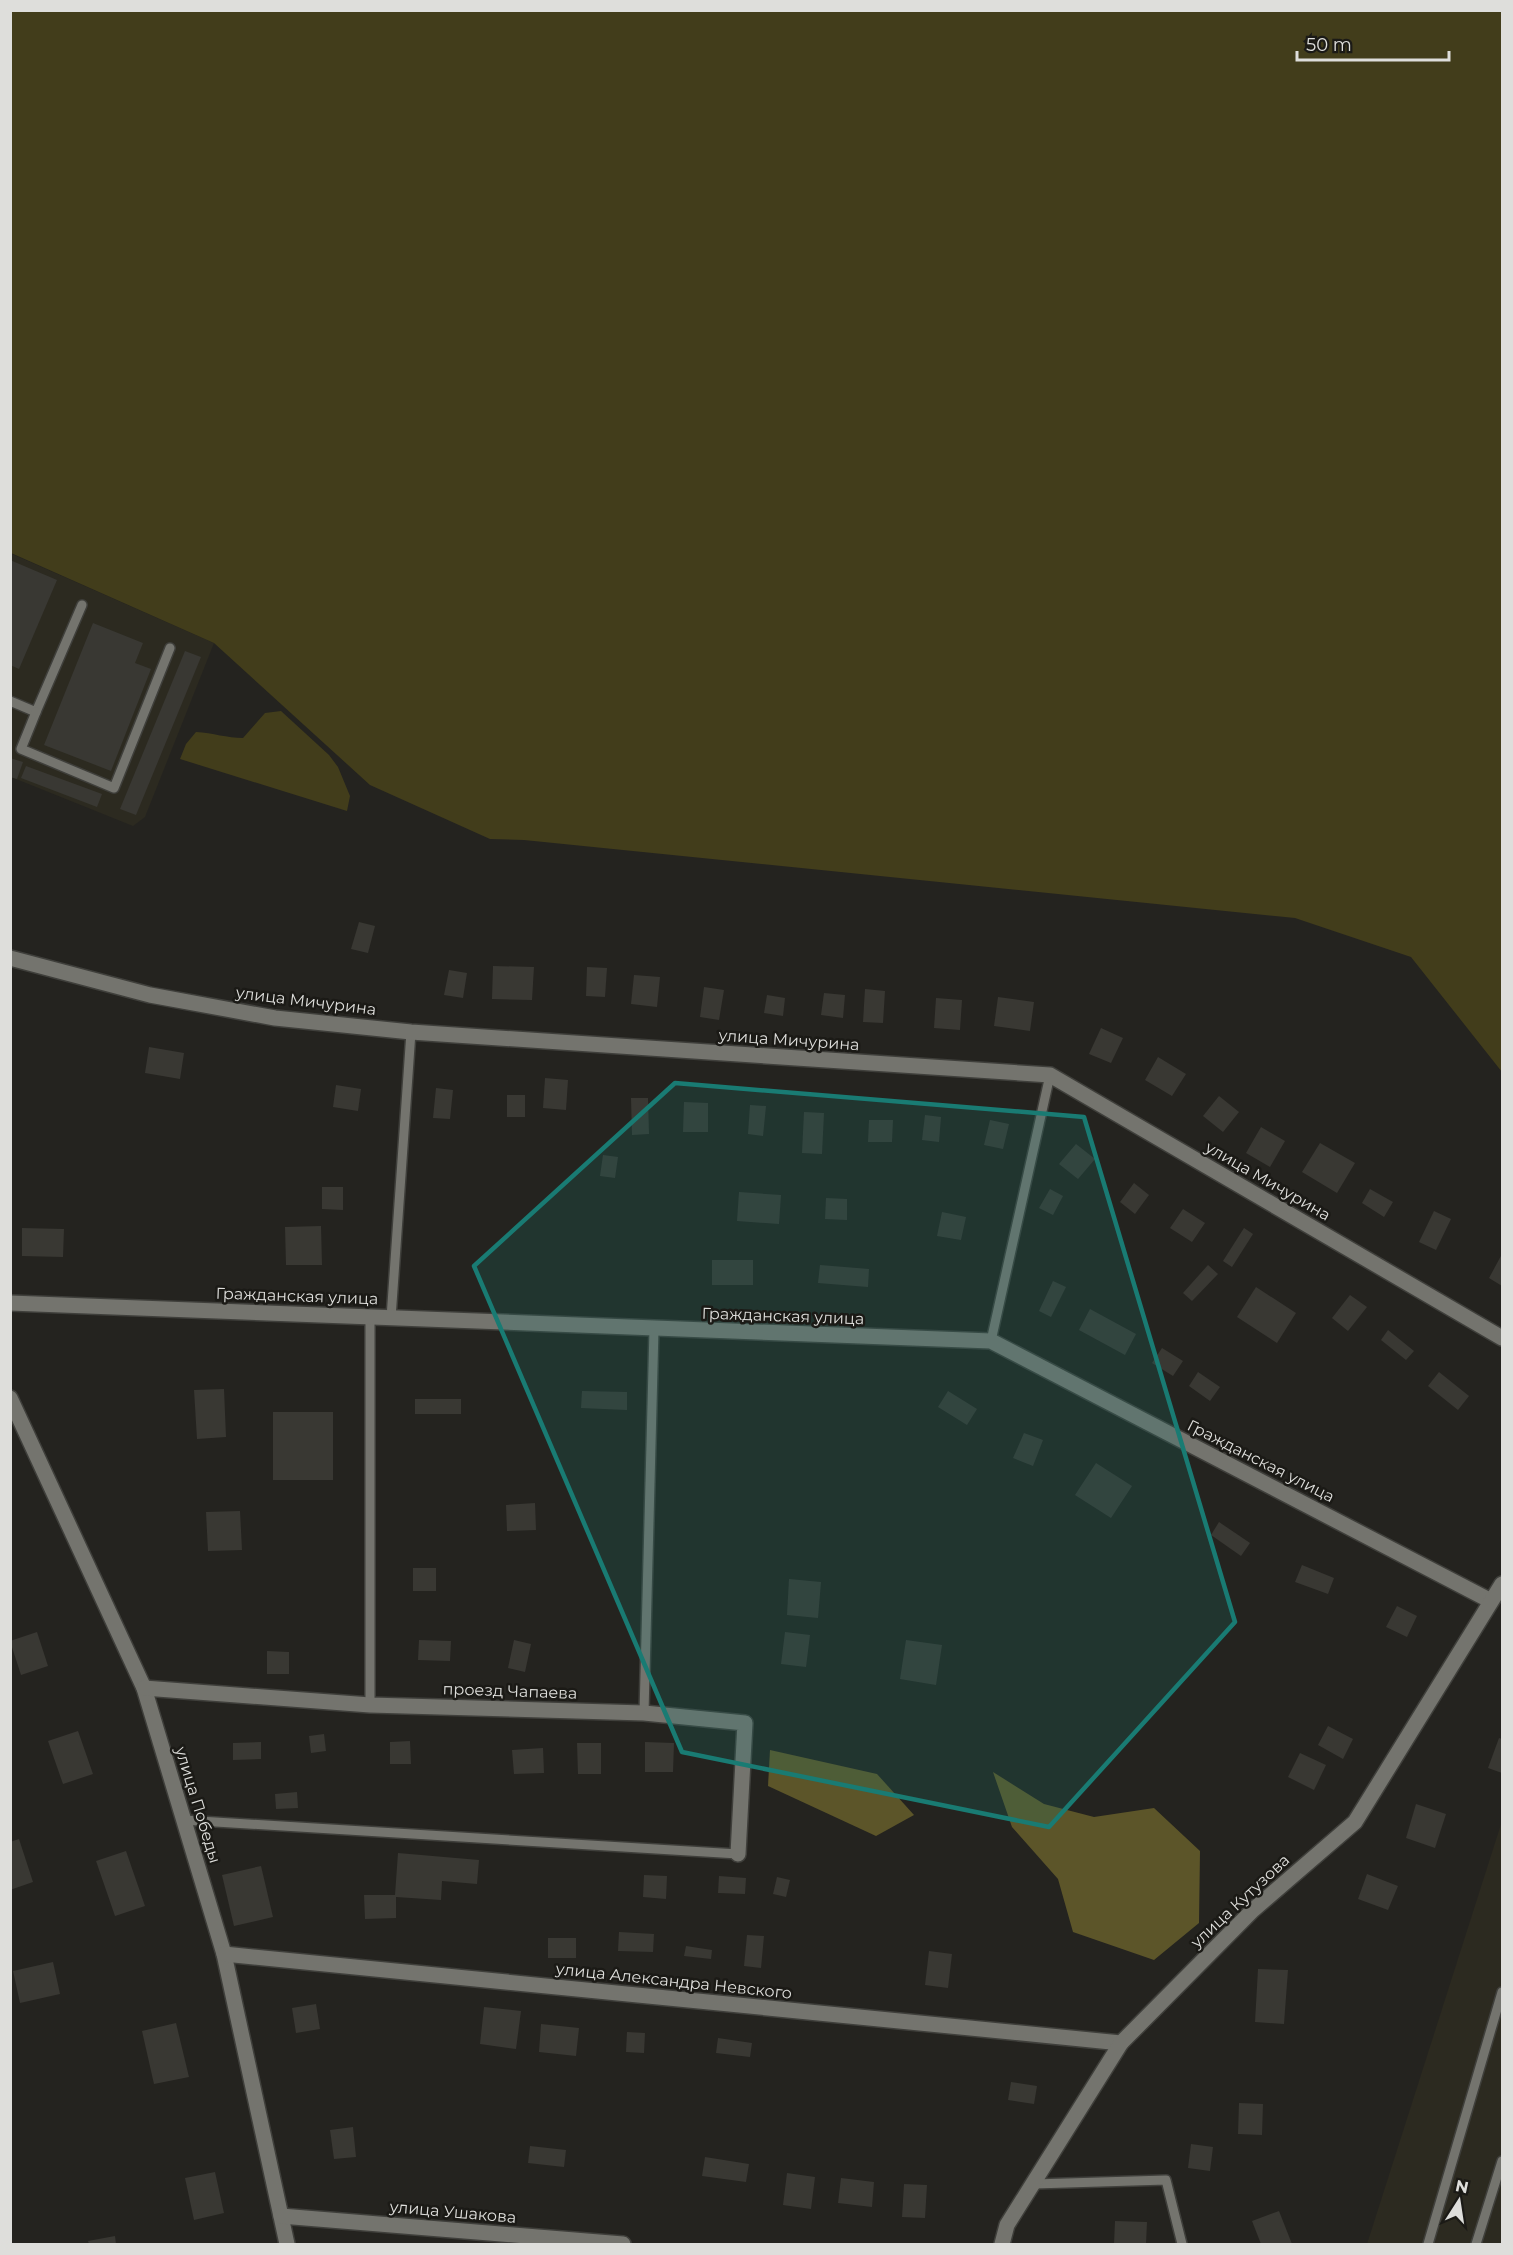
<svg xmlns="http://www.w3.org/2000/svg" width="1513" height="2255" font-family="Montserrat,sans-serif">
  <rect width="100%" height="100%" fill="#24231f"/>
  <g fill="#2c2a20">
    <path d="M10 553 214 643 145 817 133 826 11 777Z"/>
    <path d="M1502 1821V2244H1367Z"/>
  </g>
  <g fill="#423d1b">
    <path d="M11 10 1502 11V1072L1411 957 1295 918 524 840 490 839 370 785 214 643 11 553Z"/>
    <path d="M281 711 329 755 338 767 350 796 347 811 180 759 186 744 196 732C213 733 227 738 243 738L265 713Z"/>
  </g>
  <g fill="#5c5529">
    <path d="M770 1750 877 1774 914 1815 876 1836 768 1786Z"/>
    <path d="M993 1772 1044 1804 1094 1817 1154 1808 1200 1851 1199 1923 1154 1960 1073 1932 1058 1879 1012 1827Z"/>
  </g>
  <g fill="#393833">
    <path d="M10 560 57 580 19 669 10 665Z"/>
    <path d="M93 623 143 643 135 663 151 669 111 771 44 745Z"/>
    <path d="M185 651 201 657 136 815 120 809Z"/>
    <path d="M10 758 23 762 17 779 10 777Z"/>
    <path d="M26 766 102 794 97 807 21 778Z"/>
    <path d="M359 922 375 926 368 953 351 949Z"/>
    <path d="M493 966 534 967 532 1000 492 999Z"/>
    <path d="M587 967 607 968 605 997 586 996Z"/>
    <path d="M449 970 467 973 463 998 444 995Z"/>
    <path d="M634 975 660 977 657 1007 631 1004Z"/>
    <path d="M704 987 724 990 719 1020 700 1017Z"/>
    <path d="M865 989 885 991 883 1023 863 1022Z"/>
    <path d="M824 993 845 995 843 1018 821 1015Z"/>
    <path d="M767 995 785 998 783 1016 764 1013Z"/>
    <path d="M998 997 1034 1002 1030 1031 994 1026Z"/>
    <path d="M936 998 962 1000 960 1030 934 1028Z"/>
    <path d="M1101 1028 1123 1038 1111 1063 1089 1054Z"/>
    <path d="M149 1047 184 1053 180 1079 145 1073Z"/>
    <path d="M1158 1057 1186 1074 1172 1096 1145 1080Z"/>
    <path d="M545 1078 568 1080 566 1110 543 1108Z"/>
    <path d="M336 1085 361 1089 358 1111 333 1107Z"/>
    <path d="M436 1088 453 1090 450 1119 433 1118Z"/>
    <rect x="507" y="1095" width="18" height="22"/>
    <path d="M1219 1096 1239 1112 1223 1132 1203 1116Z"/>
    <path d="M631 1098H648L649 1134 632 1135Z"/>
    <path d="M684 1102 708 1103V1132H683Z"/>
    <path d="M750 1105 766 1106 763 1136 748 1134Z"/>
    <path d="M804 1112 824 1113 822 1154 802 1153Z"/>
    <path d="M925 1115 941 1117 939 1142 922 1140Z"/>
    <path d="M869 1120H893L892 1142H868Z"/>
    <path d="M990 1120 1009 1124 1003 1149 984 1145Z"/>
    <path d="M1261 1127 1285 1141 1270 1167 1246 1153Z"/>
    <path d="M1320 1143 1355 1163 1337 1193 1302 1172Z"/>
    <path d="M1076 1144 1095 1159 1078 1179 1059 1164Z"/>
    <path d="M603 1155 618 1157 615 1178 600 1176Z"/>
    <path d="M1134 1183 1149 1195 1135 1214 1120 1202Z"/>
    <path d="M322 1187H343V1210L322 1209Z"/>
    <path d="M1050 1189 1063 1196 1053 1215 1039 1208Z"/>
    <path d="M1370 1189 1393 1202 1384 1217 1362 1203Z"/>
    <path d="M739 1192 781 1195 779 1224 737 1221Z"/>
    <path d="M826 1198 847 1199V1220L825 1219Z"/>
    <path d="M1183 1209 1205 1223 1192 1242 1170 1228Z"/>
    <path d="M1434 1211 1451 1219 1436 1250 1419 1242Z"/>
    <path d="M942 1212 966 1217 961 1240 937 1236Z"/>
    <path d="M321 1226 322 1265H286L285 1227Z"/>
    <path d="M22 1228 64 1229 63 1257 22 1256Z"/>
    <path d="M1244 1228 1253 1234 1232 1267 1223 1261Z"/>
    <path d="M1502 1254V1286L1489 1278Z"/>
    <rect x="712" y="1260" width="41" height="25"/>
    <path d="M820 1265 869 1269 868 1287 818 1283Z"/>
    <path d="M1208 1265 1218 1274 1192 1301 1183 1293Z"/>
    <path d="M1053 1281 1066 1287 1051 1317 1039 1311Z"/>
    <path d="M1256 1287 1296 1313 1277 1343 1237 1317Z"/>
    <path d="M1350 1295 1367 1307 1348 1331 1332 1318Z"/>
    <path d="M1090 1309 1136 1334 1125 1355 1079 1330Z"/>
    <path d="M1388 1330 1414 1351 1406 1360 1381 1340Z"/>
    <path d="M1162 1348 1183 1361 1173 1376 1152 1363Z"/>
    <path d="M1198 1372 1220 1387 1210 1401 1189 1386Z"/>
    <path d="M1439 1372 1469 1396 1458 1410 1428 1386Z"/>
    <path d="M224 1389 226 1437 197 1439 194 1390Z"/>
    <path d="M582 1391 627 1392V1410L581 1408Z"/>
    <path d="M948 1391 977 1409 967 1425 938 1407Z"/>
    <rect x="415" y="1399" width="46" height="15"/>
    <rect x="273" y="1412" width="60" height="68"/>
    <path d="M1024 1433 1043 1440 1033 1466 1013 1458Z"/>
    <path d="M1096 1463 1132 1486 1111 1518 1075 1495Z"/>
    <path d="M535 1503 536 1530 507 1531 506 1505Z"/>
    <path d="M240 1511 242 1550 208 1551 206 1512Z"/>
    <path d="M1219 1522 1250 1543 1241 1556 1211 1535Z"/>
    <path d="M1302 1565 1334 1578 1328 1594 1295 1582Z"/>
    <rect x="413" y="1568" width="23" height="23"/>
    <path d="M789 1579 821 1582 818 1618 787 1615Z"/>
    <path d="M1397 1606 1417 1616 1407 1637 1386 1627Z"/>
    <path d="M37 1632 48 1666 21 1675 10 1641Z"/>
    <path d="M785 1632 810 1635 806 1667 781 1664Z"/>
    <path d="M419 1640 451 1641 450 1661 418 1660Z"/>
    <path d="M514 1640 531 1644 525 1672 508 1668Z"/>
    <path d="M906 1640 942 1645 936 1685 900 1679Z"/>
    <path d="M267 1651 289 1652V1674H267Z"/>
    <path d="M1328 1726 1353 1739 1343 1759 1318 1745Z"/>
    <path d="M78 1731 93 1774 63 1784 48 1741Z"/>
    <path d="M324 1734 326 1751 311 1753 309 1736Z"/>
    <path d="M1499 1738 1502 1739V1773L1488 1768Z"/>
    <path d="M410 1741 411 1764H390V1742Z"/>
    <path d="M261 1742V1759L233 1760V1743Z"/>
    <path d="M645 1742 674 1743 673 1772H645Z"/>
    <path d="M577 1743H601V1774H578Z"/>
    <path d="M543 1748 544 1773 514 1774 512 1750Z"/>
    <path d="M1300 1753 1326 1765 1314 1790 1288 1777Z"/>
    <path d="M297 1792 298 1808 276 1809 275 1794Z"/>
    <path d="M1416 1804 1446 1814 1435 1848 1406 1838Z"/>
    <path d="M19 1839 33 1882 10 1890V1842Z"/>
    <path d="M126 1851 145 1906 115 1916 96 1861Z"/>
    <path d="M398 1853 479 1860 477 1884 442 1881 441 1900 396 1897V1918L365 1919 364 1895H395Z"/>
    <path d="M261 1866 273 1917 234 1926 222 1875Z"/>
    <path d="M1367 1874 1398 1886 1388 1910 1358 1899Z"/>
    <path d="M644 1875 667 1876 666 1899 643 1897Z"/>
    <path d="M719 1876 746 1878 745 1894 718 1893Z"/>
    <path d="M777 1877 790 1880 786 1897 773 1894Z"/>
    <path d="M619 1932 654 1934 653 1952 618 1951Z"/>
    <path d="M747 1935 764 1936 761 1968 744 1966Z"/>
    <rect x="548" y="1938" width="28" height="20"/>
    <path d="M686 1946 712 1950 711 1959 684 1956Z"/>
    <path d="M929 1951 952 1954 948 1988 925 1985Z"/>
    <path d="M53 1962 60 1994 20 2003 13 1971Z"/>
    <path d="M1258 1969 1288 1970 1284 2024 1255 2022Z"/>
    <path d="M316 2004 320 2029 296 2033 292 2008Z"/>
    <path d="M484 2007 521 2011 516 2049 480 2044Z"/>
    <path d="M176 2023 189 2077 154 2084 142 2031Z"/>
    <path d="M541 2024 579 2028 576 2056 539 2052Z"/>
    <path d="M627 2032 645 2033 644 2053 626 2052Z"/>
    <path d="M718 2038 752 2043 750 2057 716 2053Z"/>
    <path d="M1011 2082 1037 2086 1034 2104 1008 2100Z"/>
    <path d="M1239 2103 1263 2104 1262 2135 1238 2134Z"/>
    <path d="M353 2127 356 2157 334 2159 330 2130Z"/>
    <path d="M1191 2144 1213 2147 1210 2171 1188 2168Z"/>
    <path d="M530 2146 566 2150 564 2167 528 2163Z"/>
    <path d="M705 2157 749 2164 746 2182 702 2176Z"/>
    <path d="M215 2172 224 2213 194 2220 185 2178Z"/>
    <path d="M787 2173 815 2177 811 2209 783 2205Z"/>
    <path d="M841 2178 874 2182 872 2207 838 2203Z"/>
    <path d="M904 2184 927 2185 925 2218 902 2217Z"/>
    <path d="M1279 2211 1292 2244H1261L1252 2221Z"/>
    <path d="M1115 2221 1147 2222 1146 2244H1114Z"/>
    <path d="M115 2236 116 2244H89L88 2241Z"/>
  </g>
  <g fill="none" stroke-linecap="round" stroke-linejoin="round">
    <defs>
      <g id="lane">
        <path d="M10 701 36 712 82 605"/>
        <path d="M36 712 21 749 114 788 170 648"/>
        <path d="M391 1318 411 1032"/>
        <path d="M991 1341 1050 1075"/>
        <path d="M370 1705V1317"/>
        <path d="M644 1713 654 1329"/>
        <path d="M183 1820 738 1854"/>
        <path d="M1034 2184 1166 2180 1182 2244"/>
        <path d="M1428 2244 1502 1992"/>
        <path d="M1476 2244 1502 2161"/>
      </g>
      <g id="street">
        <path d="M10 958 150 995 275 1018 411 1032 1050 1075 1502 1338"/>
        <path d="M10 1303 991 1341 1491 1601"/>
        <path d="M10 1398 144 1688 224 1954 287 2244"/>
        <path d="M144 1688 370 1705 644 1713 745 1723 738 1854"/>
        <path d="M224 1954 1121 2043"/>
        <path d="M281 2216 623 2244"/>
        <path d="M1002 2244 1007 2225 1121 2043 1253 1910 1355 1822 1502 1584"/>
      </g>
    </defs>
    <use href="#lane" stroke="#3f3f3b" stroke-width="12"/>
    <use href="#street" stroke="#3f3f3b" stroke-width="18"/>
    <use href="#lane" stroke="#74746e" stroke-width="9"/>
    <use href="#street" stroke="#74746e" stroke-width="15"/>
  </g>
  <path fill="#197b73" fill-opacity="0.2" stroke="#197b73" stroke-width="4.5" stroke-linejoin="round" d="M675 1083 1084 1117 1235 1622 1049 1827 682 1752 474 1266Z"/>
  <g text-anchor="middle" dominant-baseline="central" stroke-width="5" stroke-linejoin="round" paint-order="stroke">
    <g font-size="16" fill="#dededb" stroke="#1b1a16">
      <text transform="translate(306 1001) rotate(7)">улица Мичурина</text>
      <text transform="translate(789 1040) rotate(4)">улица Мичурина</text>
      <text transform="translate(1268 1181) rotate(30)">улица Мичурина</text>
      <text transform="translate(297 1296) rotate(2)">Гражданская улица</text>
      <text transform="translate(783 1316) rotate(2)">Гражданская улица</text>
      <text transform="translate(1261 1461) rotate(27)">Гражданская улица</text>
      <text transform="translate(510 1691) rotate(2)">проезд Чапаева</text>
      <text transform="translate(198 1805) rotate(73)">улица Победы</text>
      <text transform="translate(1240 1901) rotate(-43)">улица Кутузова</text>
      <text transform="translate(674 1981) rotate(6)">улица Александра Невского</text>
      <text transform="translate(453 2212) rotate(5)">улица Ушакова</text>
    </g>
  </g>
  <rect width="1513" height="2255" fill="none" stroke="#dededb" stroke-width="24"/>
  <g transform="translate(1459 2201) rotate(12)" stroke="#1b1a16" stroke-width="4.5" paint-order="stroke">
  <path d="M0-4.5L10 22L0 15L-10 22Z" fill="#dededb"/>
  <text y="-9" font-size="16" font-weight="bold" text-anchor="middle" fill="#dededb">N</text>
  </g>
  <path d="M1297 51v9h152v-9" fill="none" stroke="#dededb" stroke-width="3"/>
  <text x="1306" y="51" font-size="18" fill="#dededb" stroke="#1b1a16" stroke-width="4.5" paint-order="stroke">50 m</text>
</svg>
